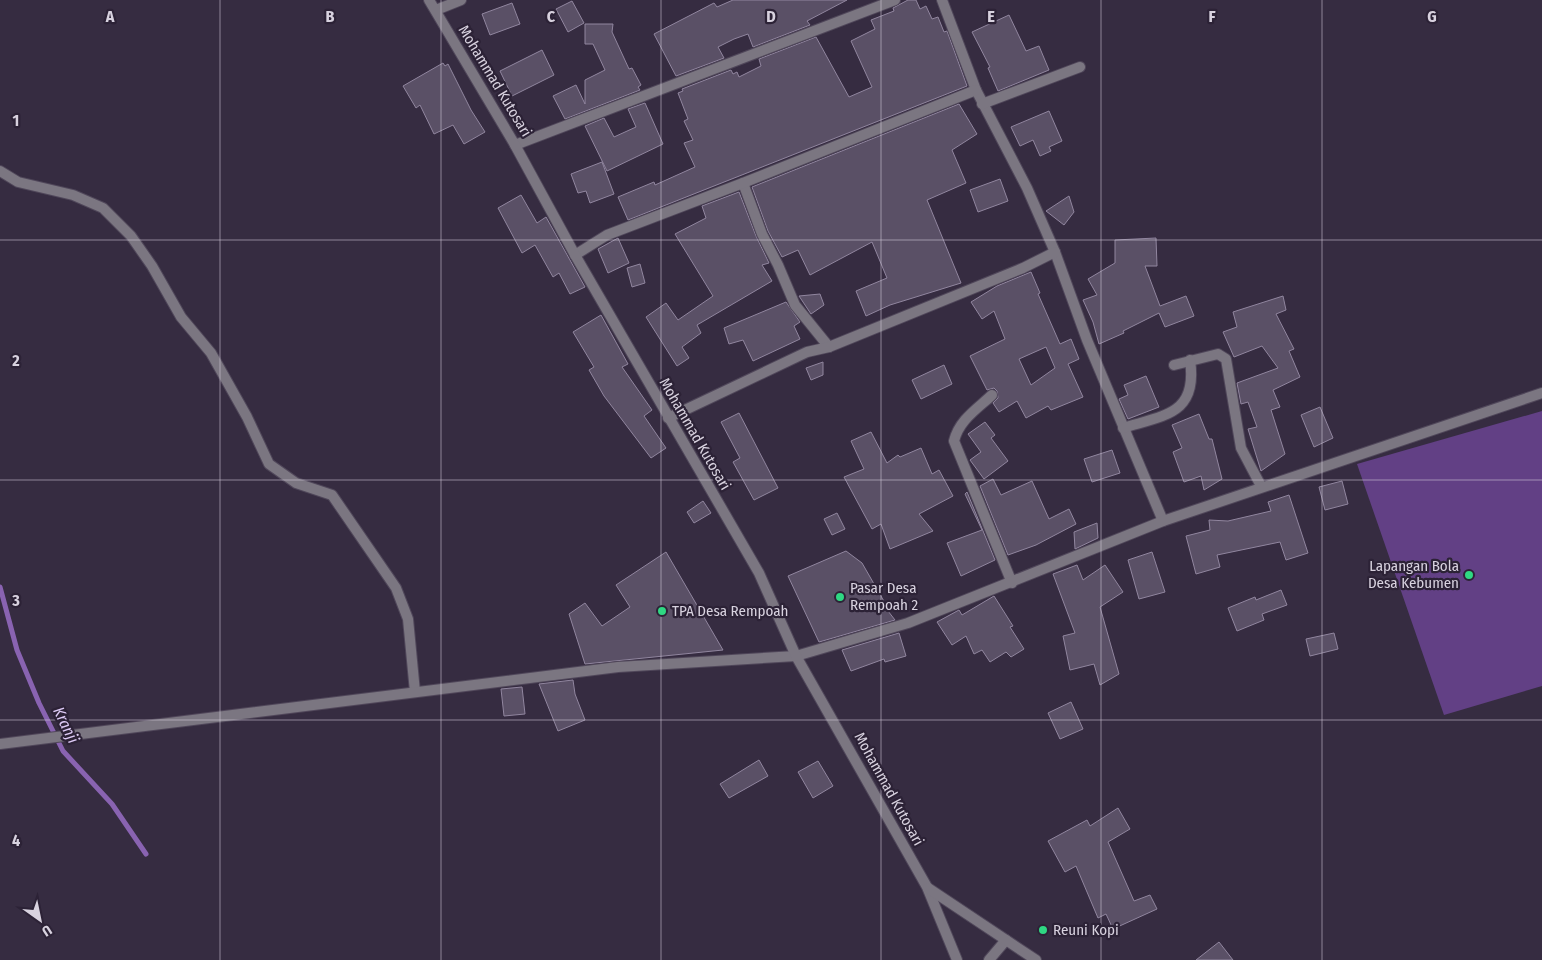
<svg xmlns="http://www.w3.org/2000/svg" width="1542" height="960" font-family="'Fira Sans Condensed',sans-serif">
  <rect width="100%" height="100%" fill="#362c41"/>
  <path fill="#624085" d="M1542 411V686L1444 715 1357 464Z"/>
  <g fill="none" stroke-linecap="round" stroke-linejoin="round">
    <path stroke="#8963b1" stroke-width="5" d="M0 587 17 650 39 703 63 751 112 804 146 854"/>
  </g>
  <g fill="#5a5066" stroke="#91869f" fill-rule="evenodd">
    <path d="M733 0H847L807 21 810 25 753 47 748 34 734 39 718 47 724 58 676 76 654 34 714 3 717 7Z"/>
    <path d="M908 0H916L920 9 926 6 932 19 938 17 944 32 947 31 967 86 628 220 618 197 654 182 655 185 695 167 684 143 693 140 684 121 688 119 678 93 683 91 682 89 731 70 733 74 737 72 739 77 761 66 759 59 816 37 849 97 872 87 851 41 875 29 871 20 894 11 893 8Z"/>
    <path d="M572 1 584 23 568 32 556 9Z"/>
    <path d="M512 3 520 24 490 35 482 14Z"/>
    <path d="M1009 15 1026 51 1039 46 1049 70 998 91 988 68 990 67 972 32Z"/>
    <path d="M585 24H613L612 32 629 69 632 68 641 85 638 87 640 90 565 119 553 96 576 85 585 104V80L605 70 593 44H585Z"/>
    <path d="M542 50 554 75 512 96 500 71Z"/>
    <path d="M443 63 445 66 448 64 471 110 485 132 464 144 453 125 434 134 420 105 416 108 403 86Z"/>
    <path d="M645 103 663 144 607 171 585 126 604 118 614 137 636 127 628 109Z"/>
    <path d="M959 104 977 134 952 150 966 183 927 200 961 283 890 305 866 316 856 291 887 278 872 242 810 275 798 250 782 257 768 231 752 187Z"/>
    <path d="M1049 111 1062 141 1049 147 1051 151 1040 156 1033 140 1020 146 1011 127Z"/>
    <path d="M602 162 614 194 590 203 586 191 578 193 571 174Z"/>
    <path d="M1000 179 1008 201 978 212 970 190Z"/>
    <path d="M739 192 756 236 769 263 762 265 772 281 697 325 701 333 682 347 689 358 677 366 646 317 666 303 678 320 713 296 675 234 706 218 702 206Z"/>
    <path d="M521 195 537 223 546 217 585 287 570 294 559 273 553 277 535 245 522 253 498 208Z"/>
    <path d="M1069 196 1074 212 1064 225 1046 211Z"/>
    <path d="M618 238 629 263 608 273 598 249Z"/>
    <path d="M1156 238 1157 266H1145L1160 306 1186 296 1194 316 1165 327 1159 313 1123 331 1124 333 1099 344 1093 322 1083 300 1097 295 1088 279 1115 263V240Z"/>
    <path d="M640 264 645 283 632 287 627 268Z"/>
    <path d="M1031 272 1040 293 1038 294 1060 344 1071 339 1079 359 1068 364 1083 397 1051 410 1048 406 1026 418 1017 401 999 412 993 403 998 398 997 391 994 388 987 390 970 356 1005 339 994 311 982 319 971 302 997 286ZM1046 347 1055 368 1031 385 1019 359Z"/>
    <path d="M820 294 824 305 811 314 799 296Z"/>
    <path d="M1283 296 1286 310 1276 314 1294 349 1289 351 1300 377 1273 390 1280 407 1271 410 1285 454 1261 471 1248 429 1257 427 1248 402 1241 404 1237 383 1278 368 1262 346 1234 357 1223 332 1237 327 1233 312Z"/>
    <path d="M786 302 800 322 794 326 800 339 753 361 743 340 729 344 724 328Z"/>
    <path d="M601 315 628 364 622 367 652 410 644 416 666 448 651 458 604 396 589 370 594 367 573 332Z"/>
    <path d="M823 362V375L811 380 806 368Z"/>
    <path d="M944 365 952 384 921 399 912 380Z"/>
    <path d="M1146 376 1159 407 1128 419 1119 399 1128 395 1124 385Z"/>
    <path d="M1320 407 1333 438 1314 447 1301 415Z"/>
    <path d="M739 413 778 488 754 500 733 462 740 458 721 422Z"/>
    <path d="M1199 414 1209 439H1212L1222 479 1204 490 1201 476 1184 482 1173 452 1182 448 1172 425Z"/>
    <path d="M985 422 995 435 991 438 1008 461 984 479 970 460 981 452 968 434Z"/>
    <path d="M871 432 887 463 898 455 900 457 921 448 932 474 939 470 953 496 919 514 933 531 890 549 881 524 872 529 844 477 864 469 851 441Z"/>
    <path d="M1112 450 1120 473 1092 482 1084 459Z"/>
    <path d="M993 479 1001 495 1032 481 1049 519 1069 509 1076 524 1036 545 1008 555 980 486Z"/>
    <path d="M1342 481 1348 504 1325 510 1319 487Z"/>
    <path d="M967 492 995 560 961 576 947 543 982 530 965 494Z"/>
    <path d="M1289 495 1308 553 1286 560 1280 542 1217 555 1220 567 1196 574 1186 536 1210 530 1209 520 1228 521 1271 511 1268 502Z"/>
    <path d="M703 501 711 513 694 523 687 512Z"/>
    <path d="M837 513 845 529 832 535 824 519Z"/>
    <path d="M1097 523 1098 538 1075 549 1074 532Z"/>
    <path d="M846 551 862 563 889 610 888 611 895 620 819 642 788 576Z"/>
    <path d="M666 552 723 650 585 664 569 614 585 603 602 626 630 607 616 585Z"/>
    <path d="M1152 552 1165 592 1139 599 1128 560Z"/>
    <path d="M1077 565 1083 580 1105 565 1123 592 1100 607 1119 674 1100 685 1094 664 1070 670 1063 636 1075 633 1053 574Z"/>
    <path d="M1281 590 1287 605 1262 614 1264 620 1237 631 1228 608 1255 597 1256 600Z"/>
    <path d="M994 596 1013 626 1010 627 1024 649 1011 657 1006 652 990 662 982 650 974 654 966 636 952 645 937 622 959 610 962 615Z"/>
    <path d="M899 633 906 656 885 662 884 659 851 671 842 650Z"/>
    <path d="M1334 633 1338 649 1310 656 1306 639Z"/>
    <path d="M573 680 575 694 585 720 558 731 539 684Z"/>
    <path d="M522 687 525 714 504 716 501 689Z"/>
    <path d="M1071 702 1083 729 1060 739 1048 713Z"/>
    <path d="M759 760 768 776 729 798 720 784Z"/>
    <path d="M818 761 833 786 813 798 798 772Z"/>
    <path d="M1118 808 1130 829 1108 842 1134 901 1150 895 1157 909 1113 929 1106 914 1098 918 1076 866 1065 872 1048 841 1087 820 1090 826Z"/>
    <path d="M1219 942 1233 960H1196Z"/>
  </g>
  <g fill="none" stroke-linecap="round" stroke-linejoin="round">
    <defs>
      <g id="minor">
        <path d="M942 0 976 90 1027 188 1055 252 1087 340 1163 521"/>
        <path d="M436 10 461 0"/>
        <path d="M982 104 1080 67"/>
        <path d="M515 145 895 0"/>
        <path d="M0 171 18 182 73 195 103 208 131 236 152 266 181 317 211 353 247 417 269 464 296 483 332 495 396 588 408 619 415 692"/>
        <path d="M743 183 762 234 778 265 795 305 829 347"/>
        <path d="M575 255 607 235 743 183 976 90"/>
        <path d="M1174 365 1218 354 1226 359 1241 448 1261 486"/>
        <path d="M992 395C977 409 959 420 954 441L1012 583"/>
        <path d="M668 418 807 352 829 347 1023 268 1055 252"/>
        <path d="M1123 428C1165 415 1198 414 1190 360"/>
        <path d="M0 744 618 667 796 656 908 623 1163 521 1542 393"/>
        <path d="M989 960 1006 940"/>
      </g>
      <g id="tertiary">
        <path d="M429 0 515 145 575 255 759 573 796 656 927 887 957 960"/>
        <path d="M928 888 1036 960"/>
      </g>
    </defs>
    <use href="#minor" stroke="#50475a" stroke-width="12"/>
    <use href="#tertiary" stroke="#50475a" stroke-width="12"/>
    <use href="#minor" stroke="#7b7681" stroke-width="10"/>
    <use href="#tertiary" stroke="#7b7681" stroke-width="10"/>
  </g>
  <path fill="none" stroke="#d8d2df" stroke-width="1" stroke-opacity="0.55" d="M220 0V960M441 0V960M661 0V960M881 0V960M1101 0V960M1322 0V960M0 240H1542M0 480H1542M0 720H1542"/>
  <g fill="#2fd883" stroke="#2c2236" stroke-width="2">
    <circle cx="1469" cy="575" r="5"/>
    <circle cx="840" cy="597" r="5"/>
    <circle cx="662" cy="611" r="5"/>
    <circle cx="1043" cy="930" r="5"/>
  </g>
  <g text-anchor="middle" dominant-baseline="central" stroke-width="4.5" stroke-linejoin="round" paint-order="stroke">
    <g font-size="15" fill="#d8d2df" stroke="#2c2236">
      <text transform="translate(495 81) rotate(59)">Mohammad Kutosari</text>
      <text transform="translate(695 434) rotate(60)">Mohammad Kutosari</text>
      <text transform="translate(889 789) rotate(61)">Mohammad Kutosari</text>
    </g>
    <g font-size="15" fill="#d8d2df" stroke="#2c2236" text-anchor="start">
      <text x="1459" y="566" text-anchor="end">Lapangan Bola<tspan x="1459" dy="17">Desa Kebumen</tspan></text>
      <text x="850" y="588">Pasar Desa<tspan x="850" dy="17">Rempoah 2</tspan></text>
      <text x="672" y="611">TPA Desa Rempoah</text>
      <text x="1053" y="930">Reuni Kopi</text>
    </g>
    <g font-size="16" font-style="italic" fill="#dcc9f4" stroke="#2c2236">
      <text transform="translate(66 725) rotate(64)">Kranji</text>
    </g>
  </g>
  <g font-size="16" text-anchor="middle" font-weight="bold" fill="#d8d2df" stroke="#2c2236" stroke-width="4.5" stroke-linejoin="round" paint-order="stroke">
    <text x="110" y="22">A</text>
    <text x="330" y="22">B</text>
    <text x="551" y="22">C</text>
    <text x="771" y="22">D</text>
    <text x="991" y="22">E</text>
    <text x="1212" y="22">F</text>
    <text x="1432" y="22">G</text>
    <text x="16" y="126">1</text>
    <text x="16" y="366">2</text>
    <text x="16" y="606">3</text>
    <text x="16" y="846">4</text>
  </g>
  <g transform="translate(40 920) rotate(147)" stroke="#2c2236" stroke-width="4" paint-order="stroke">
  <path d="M0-4L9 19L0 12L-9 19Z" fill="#d8d2df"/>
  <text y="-8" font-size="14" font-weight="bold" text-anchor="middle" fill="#d8d2df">U</text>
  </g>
</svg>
